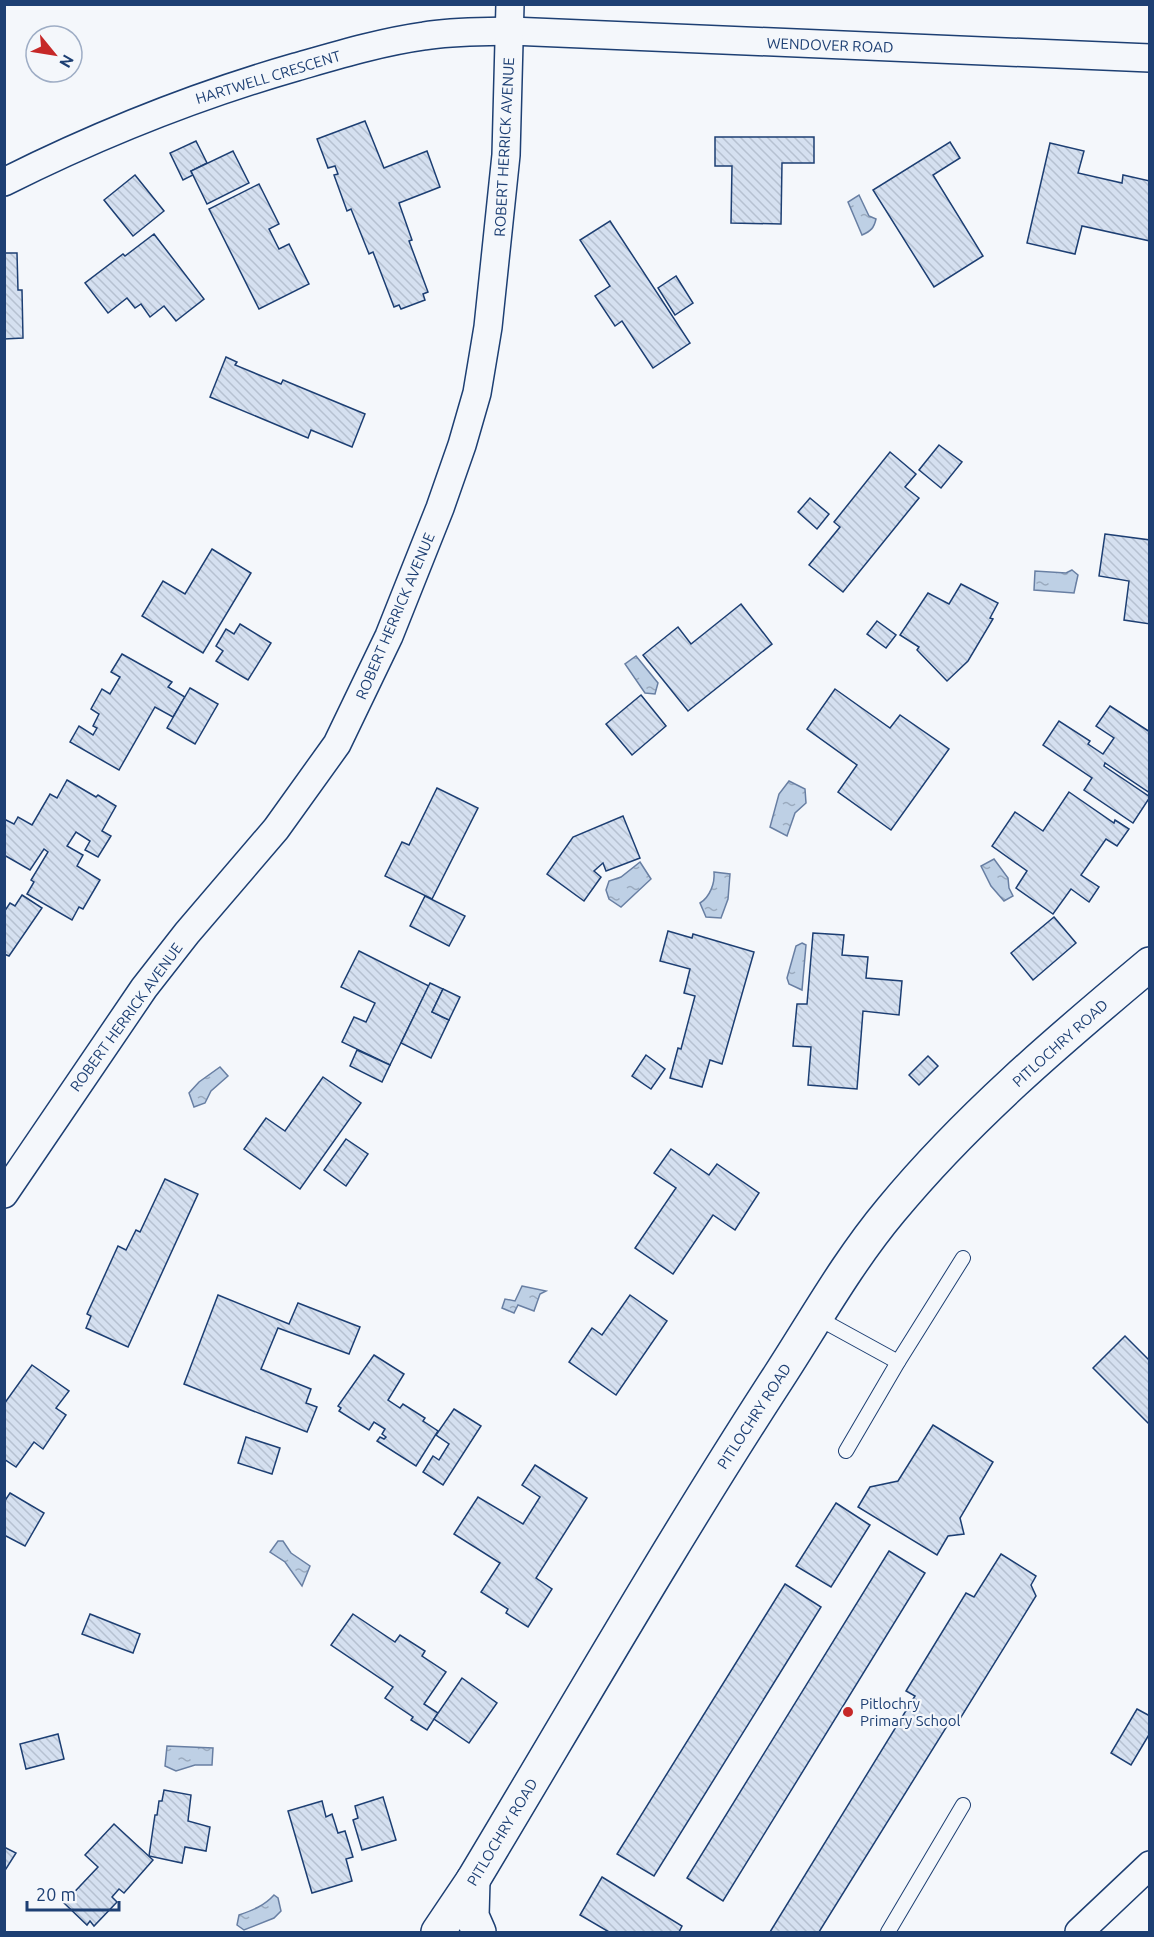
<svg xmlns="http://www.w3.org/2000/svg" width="1154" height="1937" font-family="Ubuntu,sans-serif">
  <defs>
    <pattern id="water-ripples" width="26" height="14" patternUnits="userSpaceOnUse" patternTransform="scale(1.5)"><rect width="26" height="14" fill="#bed0e5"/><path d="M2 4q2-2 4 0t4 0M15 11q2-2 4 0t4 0" fill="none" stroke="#9aaabe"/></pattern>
    <pattern id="building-back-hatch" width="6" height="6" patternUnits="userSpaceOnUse" patternTransform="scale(1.5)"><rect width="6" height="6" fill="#d5e0f0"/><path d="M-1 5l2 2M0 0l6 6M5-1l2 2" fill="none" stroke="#b6c1d1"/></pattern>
  </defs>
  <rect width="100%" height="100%" fill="#f4f7fb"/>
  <g fill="url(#water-ripples)" stroke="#687fa3" stroke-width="1.5">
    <path d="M859 195 869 216 876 219C874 228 871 231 862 235L848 202Z"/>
    <path d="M1072 570 1078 575 1074 593 1034 590 1035 571 1066 573Z"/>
    <path d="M636 656 658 683 655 694 645 693 625 664Z"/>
    <path d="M789 781 805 789 806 803 795 813 787 836 770 827 779 794Z"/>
    <path d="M994 859 1008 878 1009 888 1013 896 1004 901 991 886 981 866Z"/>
    <path d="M640 862 651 879 621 907 609 899 606 890 609 881 621 877Z"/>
    <path d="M714 872 730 874 728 899 721 918 706 917 700 903C710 897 715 883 714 872Z"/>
    <path d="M802 943 806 945 802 990 789 984 787 978 796 946Z"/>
    <path d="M220 1067 228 1076 211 1091 205 1103 194 1107 189 1093 199 1082Z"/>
    <path d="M522 1286 546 1291 540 1294 534 1311 518 1305 514 1313 502 1308 505 1299 515 1301Z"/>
    <path d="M278 1541H283L291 1553 310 1566 302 1586 285 1562 270 1552Z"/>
    <path d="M167 1746 213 1748 212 1765H195L176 1771 165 1766Z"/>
    <path d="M274 1895 278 1898 281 1911 274 1918 244 1930 237 1925 239 1915C253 1910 264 1906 274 1895Z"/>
  </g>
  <g fill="url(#building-back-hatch)" stroke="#1d3f73" stroke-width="1.5">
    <path d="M365 121 384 168 427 151 440 187 399 203 412 240 409 241 428 292 423 294 425 300 401 309 399 305 394 307 373 252 369 254 351 209 347 211 334 175 338 174 335 166 328 168 317 139Z"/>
    <path d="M715 137H814V163H782L781 224 731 223 732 166H715Z"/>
    <path d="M196 141 207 163 191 171 193 175 183 180 170 153Z"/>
    <path d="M950 142 960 158 933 175 983 256 934 287 873 190Z"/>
    <path d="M1050 143 1084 151 1078 173 1122 183 1123 175 1150 181V241L1082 226 1075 254 1027 243Z"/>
    <path d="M233 151 249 183 207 204 191 171Z"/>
    <path d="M135 175 164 211 133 236 104 200Z"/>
    <path d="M259 184 279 224 269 229 279 249 289 244 309 284 259 309 209 209Z"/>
    <path d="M610 221 690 343 653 368 622 321 615 326 595 296 610 286 580 240Z"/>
    <path d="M154 234 204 299 176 321 164 306 150 317 141 304 135 308 127 298 108 313 85 283 123 254 125 256Z"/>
    <path d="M4 253H17L18 290H22L23 338 4 339Z"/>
    <path d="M676 276 693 303 675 315 658 288Z"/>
    <path d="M226 357 237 362 235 365 281 384 283 380 365 414 352 447 311 430 308 438 210 397Z"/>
    <path d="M939 445 962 462 941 488 919 470Z"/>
    <path d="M890 452 916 474 905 487 919 498 843 592 809 565 840 527 834 522Z"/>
    <path d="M810 498 829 514 817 529 798 512Z"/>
    <path d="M1105 534 1150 540V624L1124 620 1129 581 1099 576Z"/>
    <path d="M212 549 251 573 203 653 142 616 163 581 185 594Z"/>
    <path d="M961 584 998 603 990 618 993 619 968 661 947 681 917 650 919 647 900 635 928 593 949 604Z"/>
    <path d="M741 604 772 644 688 711 643 655 678 627 691 644Z"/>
    <path d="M877 621 896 635 886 648 867 634Z"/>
    <path d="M240 624 271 643 248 680 216 661 223 651 216 646 226 629 234 634Z"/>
    <path d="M122 654 172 682 168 687 185 697 173 717 155 707 119 770 70 742 79 726 93 735 97 728 93 726 99 714 91 709 102 689 110 694 120 677 111 672Z"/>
    <path d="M190 688 218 704 195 744 167 728Z"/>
    <path d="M835 689 890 728 900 715 949 749 891 830 838 792 857 765 807 729Z"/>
    <path d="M641 695 666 726 632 755 606 724Z"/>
    <path d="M1110 706 1150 732V793L1105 763 1104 766 1150 797 1133 823 1084 790 1092 778 1043 745 1059 721 1090 741 1088 744 1103 754 1114 738 1096 726Z"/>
    <path d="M67 780 96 797 98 795 116 806 102 831 111 836 98 857 85 850 90 841 76 832 67 846 83 855 77 866 100 880 83 909 79 907 72 920 27 894 34 882 31 880 48 852 44 849 30 870 4 855V819L14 824 18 817 32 825 50 794 57 798Z"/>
    <path d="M437 788 478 808 432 899 385 876 402 842 409 845Z"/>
    <path d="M1069 792 1114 823 1115 820 1129 829 1117 846 1106 839 1081 875 1099 887 1089 902 1071 889 1053 914 1016 888 1027 871 992 846 1015 812 1043 831Z"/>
    <path d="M623 816 640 858 606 871 603 863 594 871 601 877 584 901 547 874 573 837Z"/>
    <path d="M22 895 42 908 9 956 4 954V912L10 903 15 906Z"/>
    <path d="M425 896 465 916 449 946 410 926Z"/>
    <path d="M1054 917 1076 943 1033 980 1011 953Z"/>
    <path d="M668 931 692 938 693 934 754 952 722 1064 710 1060 702 1087 670 1078 678 1048 681 1049 695 996 684 993 690 969 660 961Z"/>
    <path d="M813 933 844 935 842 955 868 957 866 978 902 981 899 1015 863 1011 857 1089 808 1085 811 1047 793 1046 797 1004H807Z"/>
    <path d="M359 951 429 986 390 1065 342 1042 354 1017 366 1022 375 1003 341 987Z"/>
    <path d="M430 983 443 989 432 1012 449 1020 431 1058 401 1043Z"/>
    <path d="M443 989 460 997 449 1020 432 1012Z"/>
    <path d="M357 1050 390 1065 382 1082 350 1066Z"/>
    <path d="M646 1055 665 1069 651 1089 632 1076Z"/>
    <path d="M928 1056 938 1066 919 1085 909 1075Z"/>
    <path d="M323 1077 361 1103 300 1189 244 1149 266 1118 285 1131Z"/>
    <path d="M346 1139 368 1154 346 1186 324 1170Z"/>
    <path d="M671 1149 709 1175 717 1164 759 1193 735 1230 713 1215 673 1274 635 1248 676 1188 654 1173Z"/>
    <path d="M165 1179 198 1194 128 1347 86 1328 91 1316 87 1314 118 1246 126 1250 136 1230 140 1232Z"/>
    <path d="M218 1295 289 1324 298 1303 360 1327 349 1354 278 1328 261 1369 311 1389 306 1403 317 1407 307 1432 184 1384Z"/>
    <path d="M630 1295 667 1321 616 1395 569 1362 592 1328 602 1335Z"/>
    <path d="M1125 1336 1150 1361V1425L1093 1368Z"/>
    <path d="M374 1355 404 1374 388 1400 400 1408 403 1404 425 1418 423 1421 438 1431 416 1466 377 1441 380 1437 384 1439 386 1437 382 1434 385 1429 374 1422 369 1430 339 1411 341 1408 338 1406Z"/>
    <path d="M32 1365 69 1391 56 1408 66 1415 43 1449 34 1442 16 1467 4 1459V1404Z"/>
    <path d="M454 1409 481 1426 443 1485 423 1472 433 1456 439 1460 449 1444 436 1435Z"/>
    <path d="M933 1425 993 1462 960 1518 964 1534 948 1536 937 1555 858 1507 870 1487 898 1481Z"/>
    <path d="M246 1437 280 1448 272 1474 238 1463Z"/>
    <path d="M535 1465 587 1498 536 1578 552 1589 528 1627 506 1613 508 1609 481 1592 500 1563 454 1534 478 1497 523 1524 540 1497 522 1485Z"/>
    <path d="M10 1493 44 1513 25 1546 4 1535V1502Z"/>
    <path d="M836 1503 870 1525 831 1587 796 1566Z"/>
    <path d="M889 1551 925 1573 723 1901 687 1878Z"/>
    <path d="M1001 1554 1036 1576 1031 1585 1036 1596 958 1722 952 1718 819 1932H770L915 1696 906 1691 966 1593 974 1597Z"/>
    <path d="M785 1584 821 1607 654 1876 617 1854Z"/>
    <path d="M90 1614 140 1634 133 1653 82 1634Z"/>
    <path d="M353 1614 395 1642 400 1635 425 1651 422 1656 446 1672 424 1704 438 1713 427 1730 411 1720 413 1717 385 1698 393 1687 331 1645Z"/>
    <path d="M462 1678 497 1703 469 1743 434 1719Z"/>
    <path d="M1137 1709 1150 1716V1733L1131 1765 1111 1753Z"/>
    <path d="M58 1734 64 1759 26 1769 20 1744Z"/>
    <path d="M164 1790 191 1795 188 1821 210 1827 206 1851 185 1847 182 1863 149 1856 155 1815H157L159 1801H162Z"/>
    <path d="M383 1797 396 1840 362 1850 353 1820 358 1818 355 1806Z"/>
    <path d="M322 1801 326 1817 332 1814 338 1833 345 1831 353 1857 346 1859 352 1881 312 1893 288 1811Z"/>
    <path d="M114 1824 153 1860 124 1893 119 1889 112 1897 117 1902 94 1926 90 1921 87 1925 64 1903 98 1867 85 1855Z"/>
    <path d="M4 1847 16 1853 4 1872Z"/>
    <path d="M602 1877 682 1926 679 1932H609L580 1915Z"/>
  </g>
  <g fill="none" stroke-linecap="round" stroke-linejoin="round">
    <defs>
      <g id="service">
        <path d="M816 1317 898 1362"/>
        <path d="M846 1451 898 1362 963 1258"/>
        <path d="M888 1932 963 1805"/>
      </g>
      <g id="minor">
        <path d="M4 182C98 135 195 96 296 67 338 55 381 42 424 36 453 31 482 32 511 31L1150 58"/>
        <path d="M4 1194 144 988 187 933 276 829 337 744 389 636 440 508 462 445 477 393 488 327 506 155 510 4"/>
        <path d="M1079 1932 1150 1865"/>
      </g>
      <g id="tertiary">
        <path d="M473 1880 472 1916 479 1932"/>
        <path d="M438 1932 473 1880C572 1715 668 1548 772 1387 811 1328 845 1265 891 1210 966 1119 1059 1040 1150 964"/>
      </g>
    </defs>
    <use href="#service" stroke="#1d3f73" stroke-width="16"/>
    <use href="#minor" stroke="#1d3f73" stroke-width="30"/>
    <use href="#tertiary" stroke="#1d3f73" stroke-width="36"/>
    <use href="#service" stroke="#f4f7fb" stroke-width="14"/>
    <use href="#minor" stroke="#f4f7fb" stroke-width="27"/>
    <use href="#tertiary" stroke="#f4f7fb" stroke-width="33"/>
  </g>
  <circle fill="#c62828" stroke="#f4f7fb" stroke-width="2" cx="848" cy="1712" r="6"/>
  <g text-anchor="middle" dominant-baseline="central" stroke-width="4.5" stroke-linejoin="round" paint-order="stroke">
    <g font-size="15" fill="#1d3f73" stroke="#f4f7fb">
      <text transform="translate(830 45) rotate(2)">WENDOVER ROAD</text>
      <text transform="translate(268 77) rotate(-17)">HARTWELL CRESCENT</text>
      <text transform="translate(504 147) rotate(-87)">ROBERT HERRICK AVENUE</text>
      <text transform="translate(395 616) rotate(-67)">ROBERT HERRICK AVENUE</text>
      <text transform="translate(126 1017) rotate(-54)">ROBERT HERRICK AVENUE</text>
      <text transform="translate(1060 1043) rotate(-42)">PITLOCHRY ROAD</text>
      <text transform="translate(754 1416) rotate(-57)">PITLOCHRY ROAD</text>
      <text transform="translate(502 1832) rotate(-59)">PITLOCHRY ROAD</text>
    </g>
    <g font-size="15" fill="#1d3f73" stroke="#f4f7fb" text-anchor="start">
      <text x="860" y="1703">Pitlochry<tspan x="860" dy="17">Primary School</tspan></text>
    </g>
  </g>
  <rect width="1154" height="1937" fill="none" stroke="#1d3f73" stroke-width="12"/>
  <g transform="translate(54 54) rotate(120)"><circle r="28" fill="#f4f7fb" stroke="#9eadc5" stroke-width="1.5"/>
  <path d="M0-4.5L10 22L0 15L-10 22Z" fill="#c62828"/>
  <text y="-9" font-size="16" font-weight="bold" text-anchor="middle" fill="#1d3f73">N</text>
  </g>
  <path d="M27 1901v9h92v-9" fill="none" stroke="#1d3f73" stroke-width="3"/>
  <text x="36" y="1901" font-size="18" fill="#1d3f73" stroke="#f4f7fb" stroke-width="4.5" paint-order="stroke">20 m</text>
</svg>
